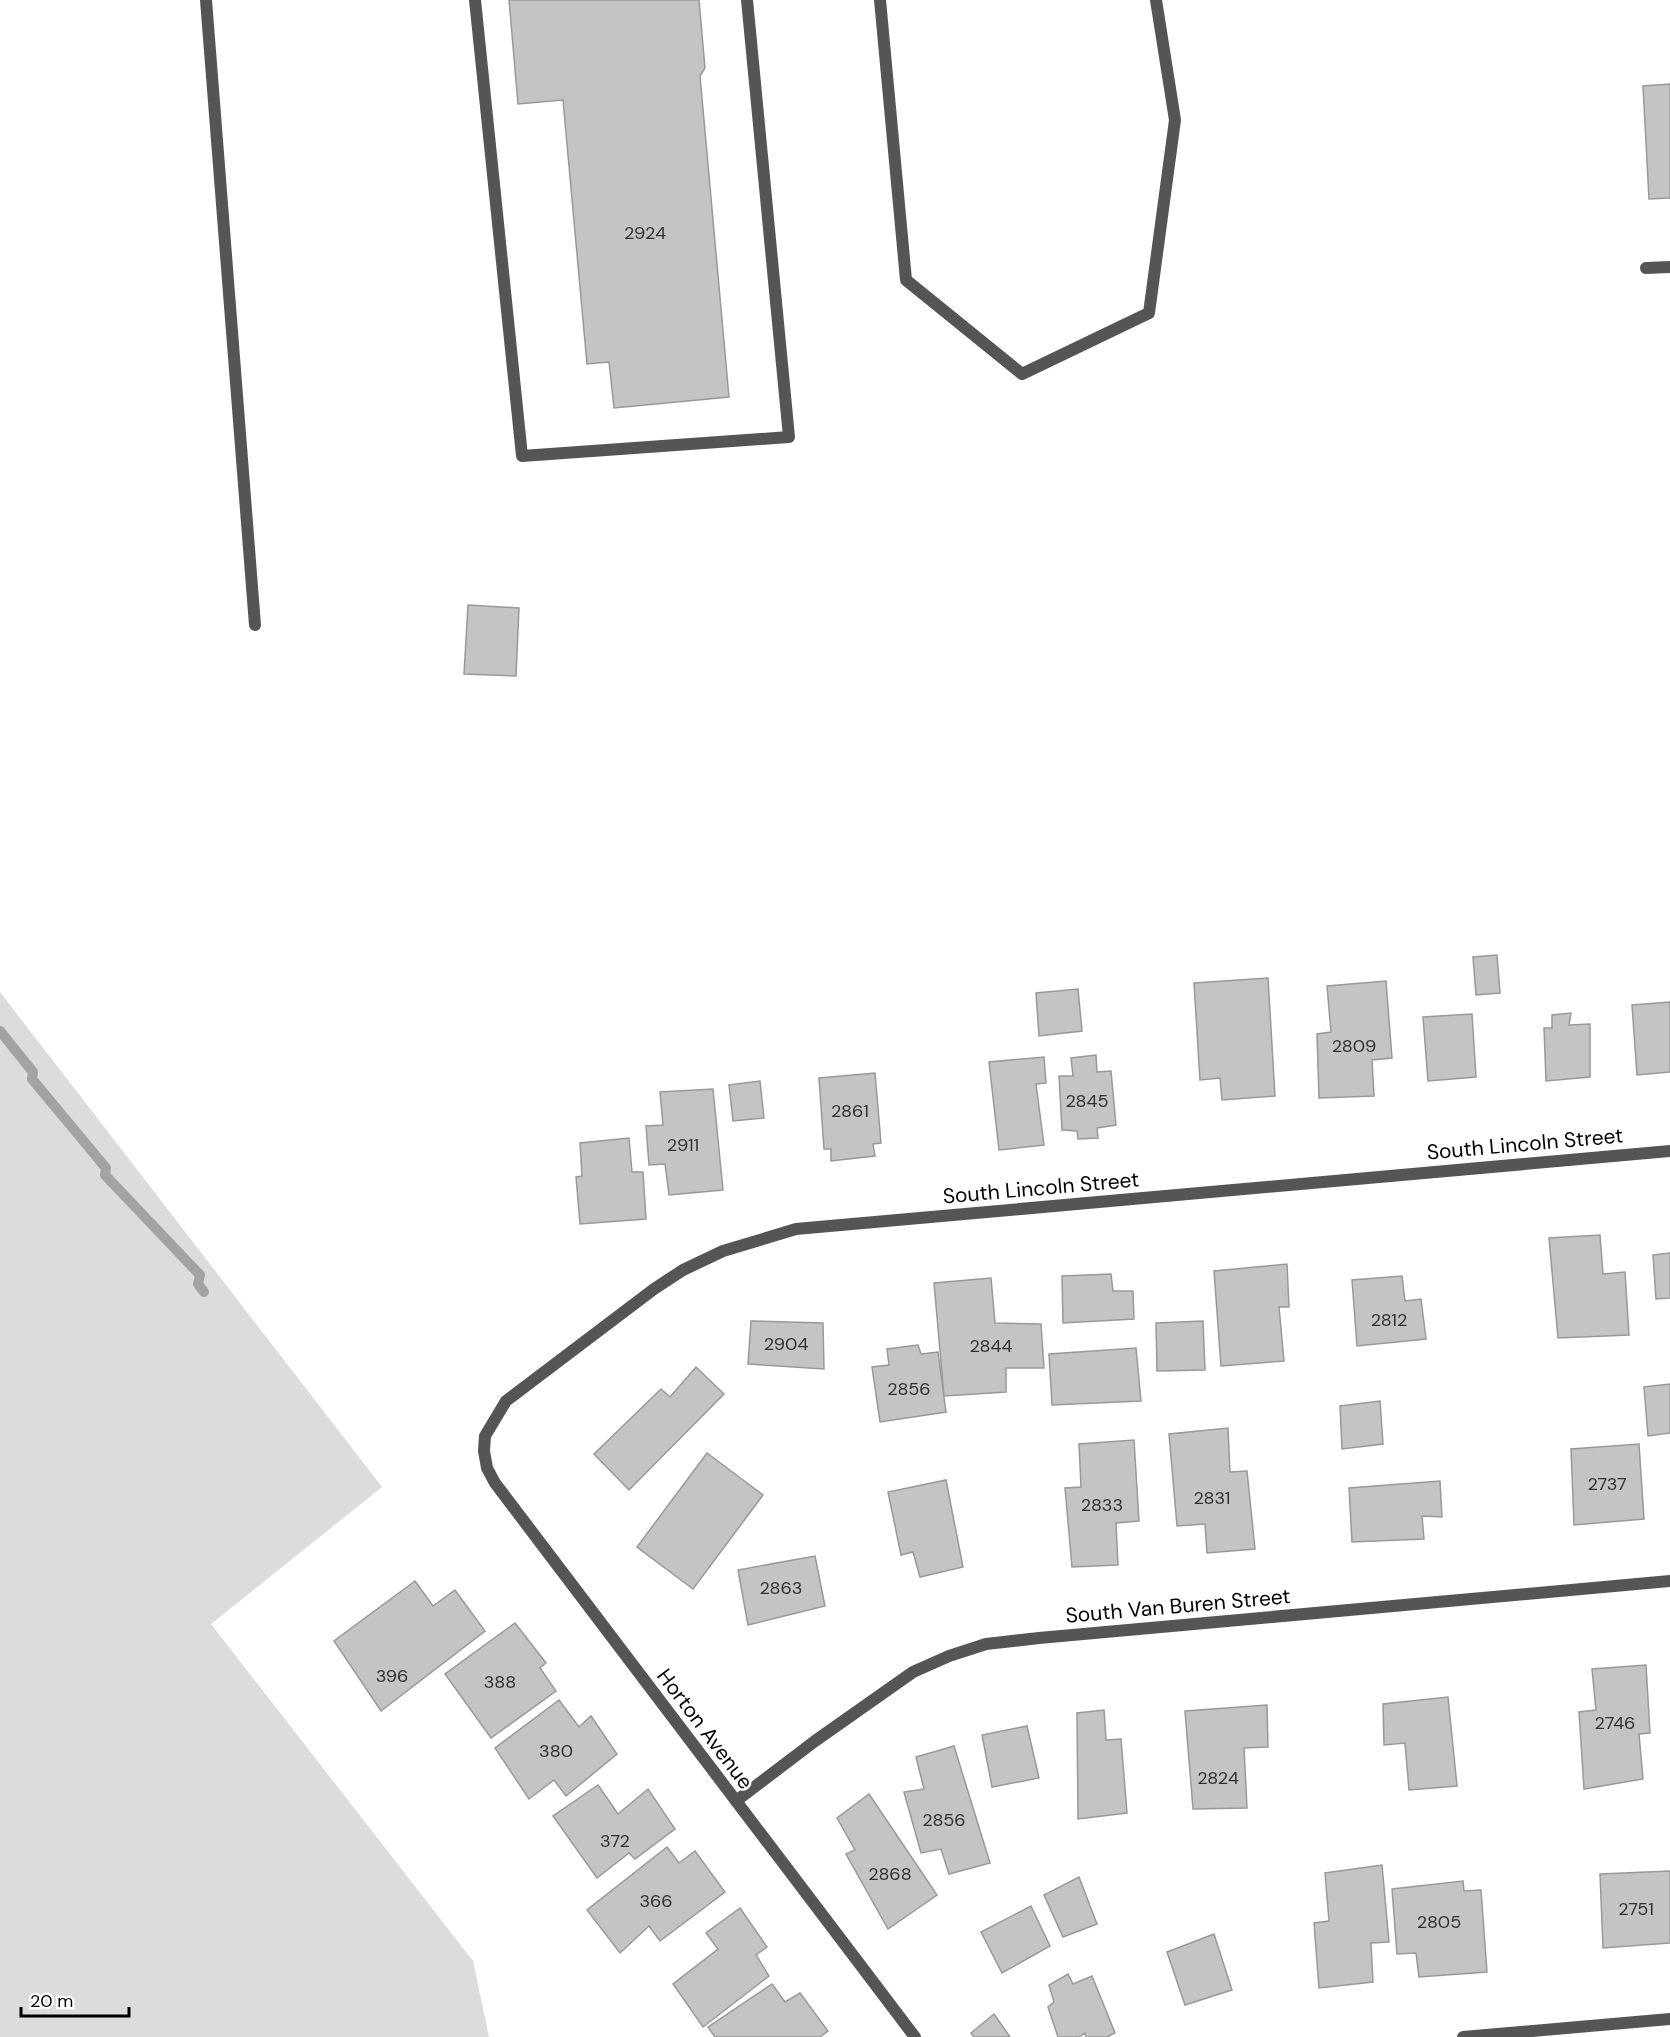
<svg xmlns="http://www.w3.org/2000/svg" width="1670" height="2037" font-family="'DM Sans',sans-serif">
  <rect width="100%" height="100%" fill="#fff"/>
  <path fill="#dcdcdc" d="M0 992 382 1487 211 1624 473 1961 489 2037H0Z"/>
  <g fill="none" stroke-linecap="round" stroke-linejoin="round">
    <path stroke="#a3a3a3" stroke-width="10" d="M0 1031 33 1072 32 1079 106 1168 105 1175 200 1275 198 1284 204 1292"/>
  </g>
  <g fill="#c4c4c4" stroke="#999" stroke-width="1.5">
    <path d="M509 0H699L705 68 700 76 729 397 614 408 609 362 587 364 563 100 518 104Z"/>
    <path d="M1670 84V198L1649 199 1643 86Z"/>
    <path d="M468 605 519 608 516 676 464 674Z"/>
    <path d="M1497 955 1500 993 1476 995 1473 957Z"/>
    <path d="M1268 978 1275 1096 1222 1100 1220 1078 1200 1080 1194 983Z"/>
    <path d="M1386 981 1392 1058 1372 1060 1374 1096 1319 1098 1317 1034 1331 1032 1327 986Z"/>
    <path d="M1078 989 1082 1031 1039 1036 1036 993Z"/>
    <path d="M1670 1002V1072L1637 1075 1632 1005Z"/>
    <path d="M1571 1013 1569 1025 1590 1024V1077L1546 1081 1544 1028H1552V1015Z"/>
    <path d="M1472 1014 1476 1077 1428 1081 1423 1017Z"/>
    <path d="M1096 1055 1097 1072 1111 1071 1116 1125 1097 1128 1098 1138 1078 1139 1077 1131 1062 1130 1059 1076H1073L1071 1058Z"/>
    <path d="M1044 1057 1046 1083 1036 1084 1044 1145 999 1150 989 1062Z"/>
    <path d="M875 1073 881 1143 873 1144 875 1156 831 1161V1149H824L819 1078Z"/>
    <path d="M760 1081 764 1118 733 1121 729 1085Z"/>
    <path d="M713 1089 723 1190 669 1195 665 1164 649 1165 646 1126 663 1125 660 1092Z"/>
    <path d="M629 1138 632 1172H643L646 1219 580 1224 576 1177 582 1176 580 1143Z"/>
    <path d="M1600 1235 1603 1274 1625 1272 1629 1335 1558 1338 1549 1238Z"/>
    <path d="M1670 1253V1298L1656 1299 1653 1255Z"/>
    <path d="M1287 1264 1289 1307H1279L1284 1361 1221 1366 1214 1271Z"/>
    <path d="M1111 1274 1113 1291H1133L1134 1319 1063 1323 1062 1276Z"/>
    <path d="M1402 1276 1405 1301 1421 1299 1426 1339 1357 1346 1352 1280Z"/>
    <path d="M991 1278 995 1323 1041 1324 1044 1368H1006V1392L944 1396 934 1283Z"/>
    <path d="M751 1321 823 1323 824 1369 748 1364Z"/>
    <path d="M1203 1321 1205 1370 1157 1371 1156 1323Z"/>
    <path d="M918 1345 921 1354 938 1352 946 1412 880 1422 872 1367 889 1365 887 1349Z"/>
    <path d="M1136 1348 1141 1401 1052 1405 1049 1354Z"/>
    <path d="M696 1367 724 1394 629 1490 594 1454 661 1389 670 1397Z"/>
    <path d="M1670 1384V1433L1648 1436 1644 1387Z"/>
    <path d="M1380 1401 1383 1444 1342 1449 1340 1406Z"/>
    <path d="M1228 1428 1230 1472 1247 1471 1255 1549 1207 1553 1205 1524 1177 1526 1169 1434Z"/>
    <path d="M1134 1440 1139 1521 1116 1523 1118 1565 1072 1567 1065 1488 1081 1487 1079 1444Z"/>
    <path d="M1639 1444 1644 1519 1574 1525 1571 1449Z"/>
    <path d="M707 1453 763 1495 693 1589 637 1547Z"/>
    <path d="M946 1480 963 1567 920 1577 913 1552 901 1555 888 1492Z"/>
    <path d="M1440 1481 1442 1517 1422 1516 1424 1539 1352 1542 1349 1488Z"/>
    <path d="M815 1556 825 1606 748 1625 738 1570Z"/>
    <path d="M415 1581 433 1606 455 1590 485 1631 381 1711 334 1641Z"/>
    <path d="M515 1623 546 1663 540 1668 556 1691 491 1738 445 1674Z"/>
    <path d="M1646 1665 1650 1733 1639 1734 1643 1779 1584 1789 1579 1712 1596 1710 1592 1669Z"/>
    <path d="M1448 1697 1457 1786 1409 1790 1405 1743 1384 1745 1383 1704Z"/>
    <path d="M559 1700 579 1727 591 1716 617 1754 566 1796 554 1780 529 1799 495 1748Z"/>
    <path d="M1267 1705 1268 1747 1244 1748 1247 1808 1193 1809 1185 1711Z"/>
    <path d="M1104 1710 1106 1740 1121 1739 1127 1813 1078 1819 1077 1713Z"/>
    <path d="M1027 1726 1039 1778 992 1787 982 1735Z"/>
    <path d="M954 1746 990 1863 949 1874 941 1849 921 1853 904 1792 924 1789 916 1757Z"/>
    <path d="M598 1785 618 1814 648 1789 675 1829 635 1859 629 1853 597 1878 553 1816Z"/>
    <path d="M869 1794 937 1895 888 1929 846 1854 855 1850 837 1818Z"/>
    <path d="M667 1847 679 1863 695 1851 725 1892 660 1941 649 1926 620 1953 587 1910Z"/>
    <path d="M1382 1865 1389 1942 1371 1943 1373 1982 1319 1988 1314 1923 1329 1921 1325 1873Z"/>
    <path d="M1670 1871V1943L1603 1948 1600 1874Z"/>
    <path d="M1079 1877 1097 1924 1063 1937 1044 1895Z"/>
    <path d="M1463 1881 1464 1891 1481 1890 1487 1972 1419 1977 1416 1953 1397 1954 1392 1889Z"/>
    <path d="M1031 1906 1050 1946 1002 1973 981 1932Z"/>
    <path d="M740 1908 767 1947 756 1955 769 1976 703 2027 673 1984 718 1949 706 1933Z"/>
    <path d="M1214 1934 1232 1990 1185 2005 1167 1952Z"/>
    <path d="M1068 1974 1073 1984 1092 1976 1115 2033 1107 2037H1086L1085 2033 1079 2037H1058L1048 2007 1054 2002 1049 1985Z"/>
    <path d="M772 1984 785 2002 800 1993 828 2031 820 2037H715L708 2027Z"/>
    <path d="M994 2014 1010 2037H974L971 2033Z"/>
  </g>
  <g fill="none" stroke-linecap="round" stroke-linejoin="round">
    <g stroke="#555" stroke-width="12">
      <path d="M206 0 255 625"/>
      <path d="M475 0 522 456 789 437 747 0"/>
      <path d="M880 0 906 280 1022 374 1149 313 1175 120 1156 0"/>
    </g>
    <g stroke="#555" stroke-width="12">
      <path d="M1646 268 1670 267"/>
      <path d="M736 1801 815 1741 913 1672 949 1656 986 1644 1039 1638 1670 1581"/>
      <path d="M915 2037 495 1483 487 1468 484 1451 485 1436 506 1401 654 1289 683 1270 723 1251 796 1229 1670 1151"/>
      <path d="M1463 2037 1670 2019"/>
    </g>
  </g>
  <g text-anchor="middle" dominant-baseline="central" stroke-width="5" stroke-linejoin="round" paint-order="stroke">
    <g font-size="18" fill="#313131">
      <text x="645" y="233">2924</text>
      <text x="1354" y="1046">2809</text>
      <text x="1087" y="1101">2845</text>
      <text x="850" y="1111">2861</text>
      <text x="683" y="1145">2911</text>
      <text x="1389" y="1320">2812</text>
      <text x="786" y="1344">2904</text>
      <text x="991" y="1346">2844</text>
      <text x="909" y="1389">2856</text>
      <text x="1607" y="1484">2737</text>
      <text x="1212" y="1498">2831</text>
      <text x="1102" y="1505">2833</text>
      <text x="781" y="1588">2863</text>
      <text x="392" y="1676">396</text>
      <text x="500" y="1682">388</text>
      <text x="1615" y="1723">2746</text>
      <text x="556" y="1751">380</text>
      <text x="1218" y="1778">2824</text>
      <text x="944" y="1820">2856</text>
      <text x="615" y="1841">372</text>
      <text x="890" y="1874">2868</text>
      <text x="656" y="1901">366</text>
      <text x="1636" y="1909">2751</text>
      <text x="1439" y="1922">2805</text>
    </g>
    <g font-size="21" fill="#000" stroke="#fff">
      <text transform="translate(1525 1144) rotate(-5)">South Lincoln Street</text>
      <text transform="translate(1041 1188) rotate(-5)">South Lincoln Street</text>
      <text transform="translate(1178 1606) rotate(-5)">South Van Buren Street</text>
      <text transform="translate(705 1729) rotate(53)">Horton Avenue</text>
    </g>
  </g>
  <path d="M21 2007v9h108v-9" fill="none" stroke="#000000" stroke-width="3"/>
  <text x="30" y="2007" font-size="18" fill="#000000" stroke="#ffffff" stroke-width="4.5" paint-order="stroke">20 m</text>
</svg>
